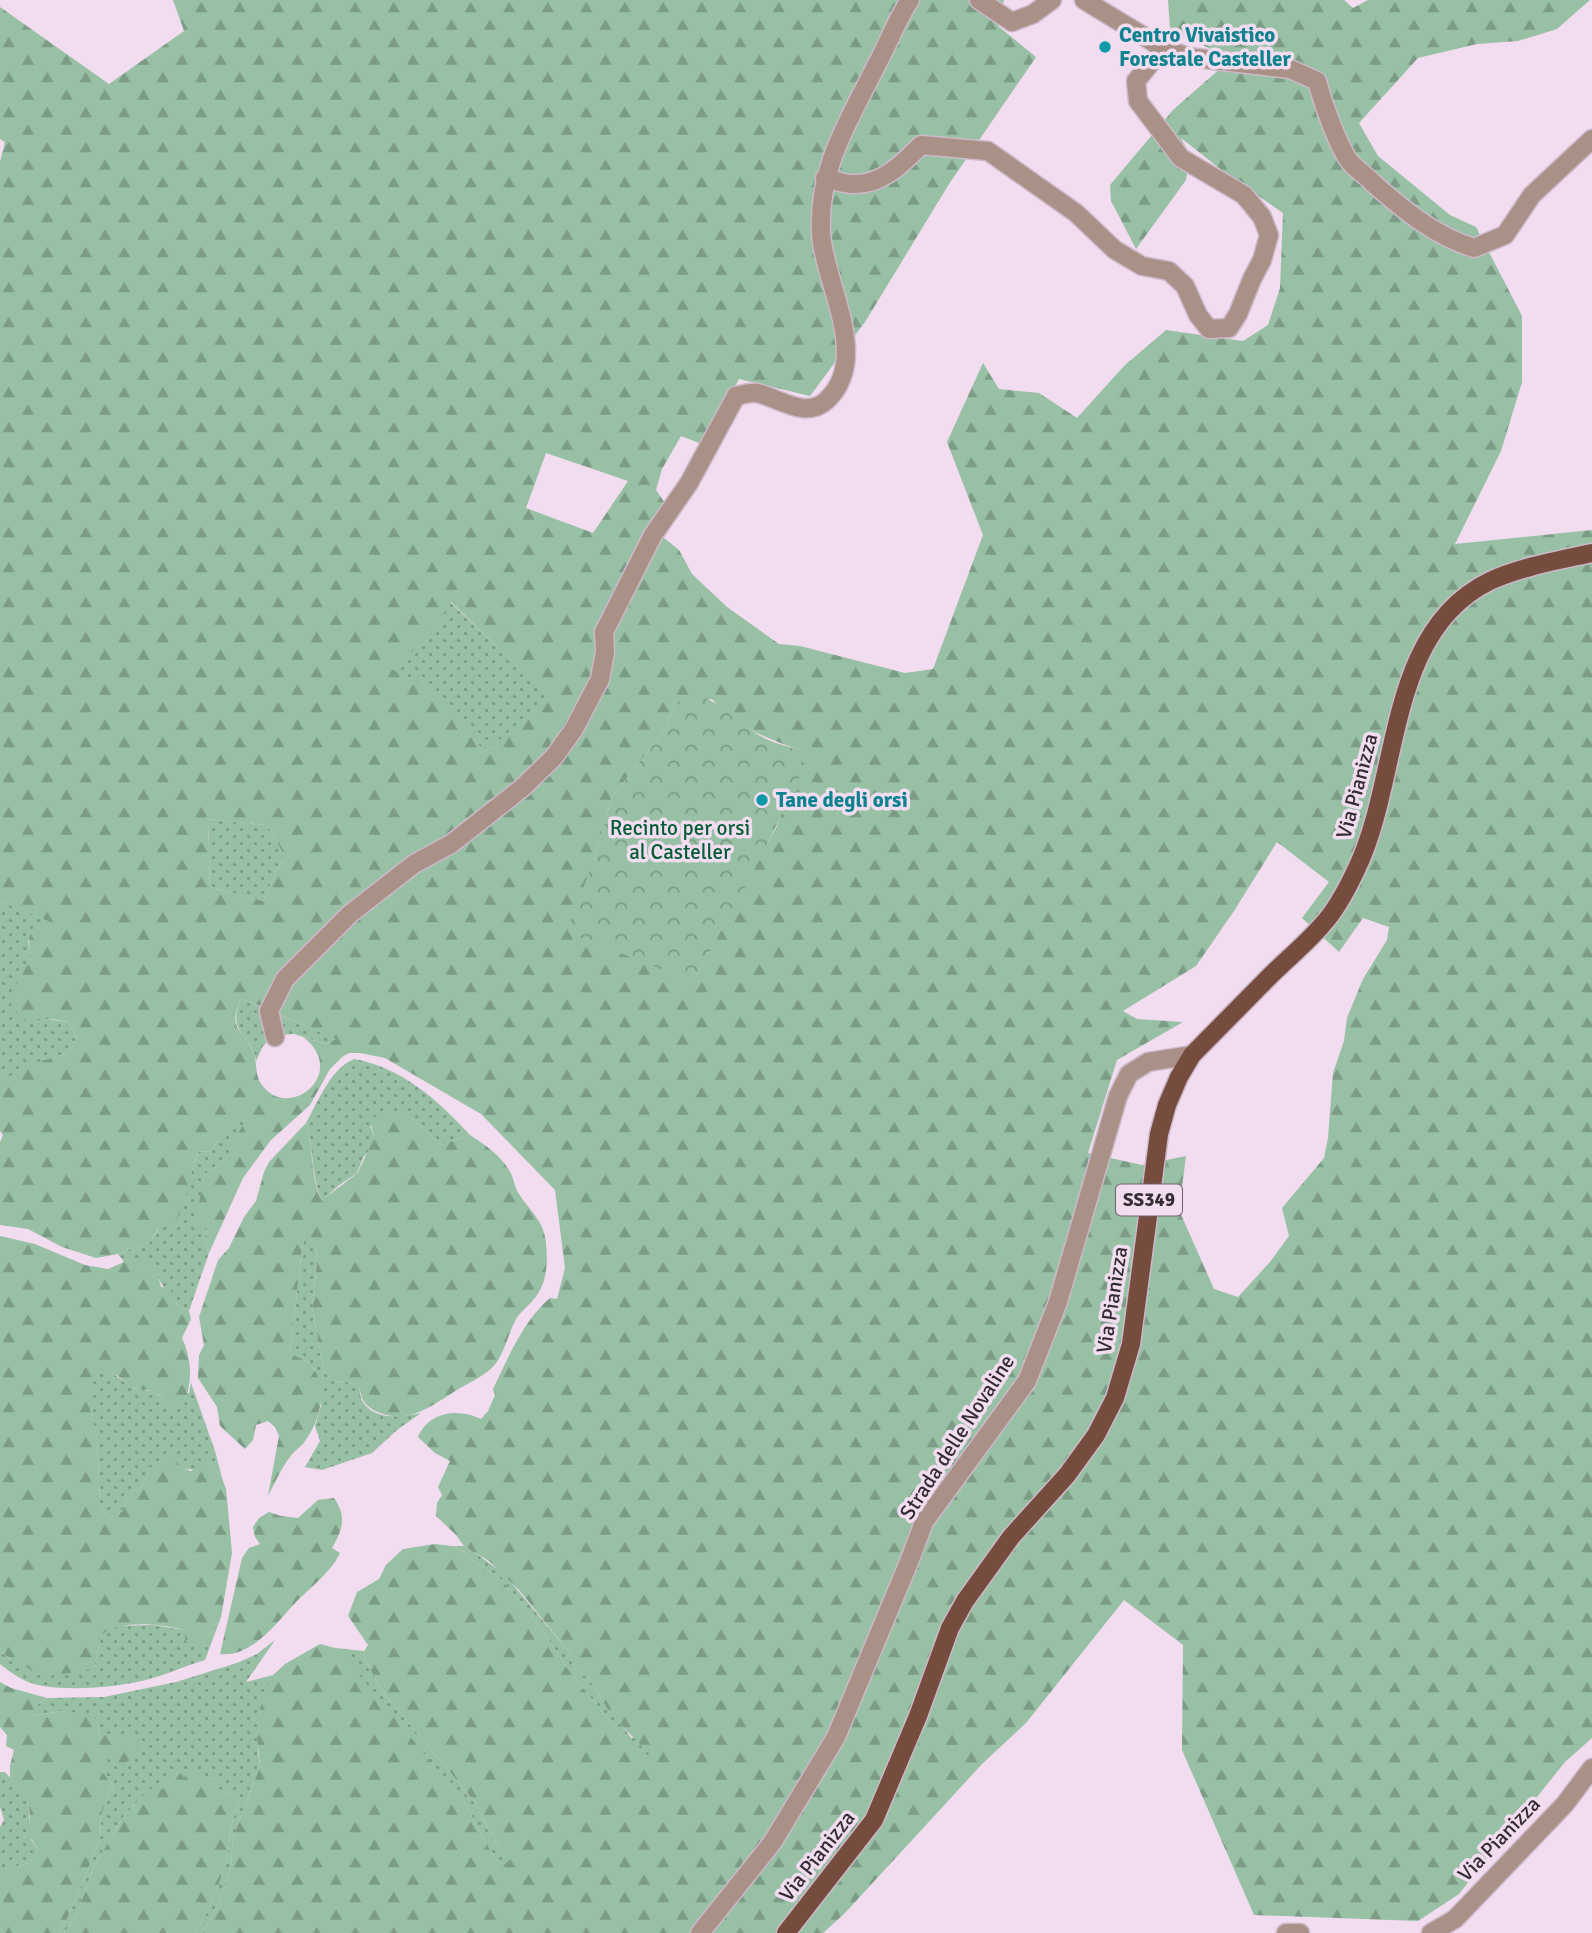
<svg xmlns="http://www.w3.org/2000/svg" width="1592" height="1933" font-family="Signika,sans-serif">
  <defs>
    <pattern id="grass-dots" width="8" height="8" patternUnits="userSpaceOnUse" patternTransform="scale(1.75)"><rect width="8" height="8" fill="#97c0a4"/><path d="M2 2h.1M6 6h.1" fill="none" stroke="#7c9c86" stroke-width="1.8" stroke-linecap="round"/></pattern>
    <pattern id="forest-firs" width="22" height="20" patternUnits="userSpaceOnUse" patternTransform="scale(1.75)"><rect width="22" height="20" fill="#97c0a4"/><path d="M5 1l3.5 6h-7zM16 11l3.5 6h-7z" fill="#7c9c86"/></pattern>
    <pattern id="park-crowns" width="20" height="18" patternUnits="userSpaceOnUse" patternTransform="scale(1.75)"><rect width="20" height="18" fill="#97c0a4"/><path d="M2 6a3 3 0 1 1 6 0M12 15a3 3 0 1 1 6 0" fill="none" stroke="#7c9c86"/></pattern>
  </defs>
  <rect width="100%" height="100%" fill="#f2dcf0"/>
  <g fill="url(#grass-dots)">
    <path d="M450 602 553 700 484 752 440 694 390 669 428 639Z"/>
    <path d="M208 819 267 825 284 855 263 901 210 887Z"/>
    <path d="M0 901 56 923 28 941 31 956 25 969 41 1018 68 1022 77 1038 69 1053 44 1060 0 1095Z"/>
    <path d="M241 998 266 1009 269 1040 263 1046 256 1061C251 1031 226 1036 241 998Z"/>
    <path d="M275 1013 337 1039 326 1044 294 1034 279 1035Z"/>
    <path d="M354 1059C401 1067 439 1101 470 1135L441 1145 404 1112 370 1126 374 1136 373 1145 363 1158 357 1173 338 1186 322 1201C311 1176 314 1149 306 1123 318 1102 330 1069 354 1059Z"/>
    <path d="M248 1115 224 1162 205 1174 201 1202 194 1217 208 1230 204 1241 209 1253 189 1311 178 1306C174 1292 162 1291 157 1274L135 1263 124 1262 118 1254 150 1242 186 1188 198 1152 212 1151C222 1130 229 1126 248 1115Z"/>
    <path d="M306 1232 316 1246 317 1262 312 1308 324 1370 332 1381 348 1382 359 1386C360 1391 360 1398 363 1402 375 1421 403 1417 421 1413L397 1430 372 1453 322 1470 305 1467 320 1441 315 1426 321 1406 315 1370 306 1361 290 1353 302 1249Z"/>
    <path d="M109 1371 135 1389 152 1391 167 1401 189 1393 191 1383 215 1451 222 1478 215 1469C193 1471 173 1468 151 1467L142 1487 132 1492 122 1511 109 1519 100 1505 97 1438 90 1409V1387L98 1373Z"/>
    <path d="M452 1546H464L477 1554 504 1574 569 1652 575 1670 589 1678 610 1713 621 1723 631 1738 684 1737 506 1872 504 1864 495 1859 464 1802 335 1648 364 1651 366 1662 382 1691 474 1801 499 1849 645 1759 622 1737 567 1668 540 1627 502 1580 473 1561 465 1552Z"/>
    <path d="M221 1617 205 1660C187 1665 171 1673 153 1678 121 1687 71 1692 38 1685 24 1682 11 1673 0 1664V1651L10 1659 94 1668 101 1635 113 1626 153 1625 185 1630 205 1642Z"/>
    <path d="M275 1640 246 1682 273 1675 260 1708 258 1752 260 1766 233 1837 231 1867 220 1899 203 1933H196L215 1896 227 1860 231 1826 239 1799 215 1787 214 1780 200 1775 184 1777 179 1771 163 1789 136 1803 124 1816 94 1866 76 1916 64 1933H59L68 1917 100 1840 101 1815 113 1786 102 1771 115 1734 99 1737 98 1723 61 1711 31 1716 37 1705 47 1698 104 1697 176 1682 237 1663 257 1654Z"/>
    <path d="M0 1772H5L28 1798 31 1840 38 1849C34 1866 16 1866 0 1870V1827L4 1820 0 1807Z"/>
  </g>
  <g fill="url(#forest-firs)" fill-rule="evenodd">
    <path d="M173 0H1004L998 26 1036 57 949 184 865 322 810 396 739 379 704 445 681 436 662 469 656 490 665 503 653 529 679 550 692 574 727 607 779 644 800 646 905 673 933 669 983 535 947 442 983 363 999 389 1039 393 1077 418 1124 366 1166 330 1243 341 1268 325 1280 288 1283 213 1224 172 1181 138 1190 156 1186 180 1136 249 1111 201 1110 185 1173 110 1231 59 1170 29 1168 0H1344L1353 8 1368 0H1590L1557 29 1518 41 1477 44 1418 58 1359 123 1378 156 1450 215 1476 227 1522 316V382L1501 451 1455 544 1592 530V1738L1565 1762 1459 1894 1418 1921 1254 1915 1182 1750 1183 1645 1124 1600 1026 1723 982 1764 845 1913 823 1933H203L220 1899 231 1867 233 1837 260 1766 257 1734 260 1708 271 1677 285 1664 320 1644 335 1648 346 1659 464 1802 495 1859 505 1864 512 1858 499 1849 474 1801 382 1691 366 1662 364 1651 368 1645 348 1616 357 1592 379 1579 386 1565 403 1549 435 1544 452 1546 465 1552 473 1561 502 1580 540 1627 567 1668 622 1737 645 1758 650 1755 610 1713 589 1678 575 1670 569 1652 519 1590 489 1561 464 1546 456 1535 436 1516 437 1503 442 1495 438 1487 450 1461 435 1453 418 1437C429 1411 459 1408 481 1419L488 1411 495 1395 493 1389C508 1358 523 1321 550 1298L557 1299 565 1268 555 1190 481 1114 385 1058 360 1053H349L342 1057 330 1069 310 1105 271 1140 243 1178 209 1253 204 1241 208 1230 199 1225 194 1217C201 1202 201 1189 205 1174L224 1162 247 1116C230 1126 221 1132 212 1151L198 1152C189 1175 187 1202 175 1224L158 1229 150 1242 118 1254 96 1258 62 1247 28 1229 0 1225V1142L3 1135 0 1131V1095L3 1079 44 1060 69 1053 77 1038 68 1022 52 1019H22L11 1004 15 987 31 956C26 934 31 925 53 923L0 901V162L5 142 0 139V7L109 84 184 31ZM546 453 628 481 593 533 526 508ZM451 602 552 700 484 752 440 693 391 669 428 639ZM712 699C732 725 772 741 803 751L777 826 697 975 594 860 612 797 664 731 674 707ZM208 819 267 825 284 855 263 901 210 887ZM1277 842 1329 882 1302 918 1339 952 1363 918 1389 927 1387 940 1363 979 1347 1018 1344 1041 1333 1073 1328 1138 1324 1158 1282 1208 1289 1236 1270 1262 1238 1297 1214 1289 1179 1210 1186 1156 1142 1165 1088 1153 1117 1060 1183 1022 1137 1019 1123 1011 1196 966 1234 911ZM241 998 336 1039 326 1044 303 1037C351 1073 286 1125 260 1082 255 1072 257 1061 253 1051 242 1026 227 1032 241 998Z"/>
    <path d="M388 1110 404 1112 441 1145 470 1135C484 1144 500 1155 509 1170 514 1177 514 1187 519 1194 530 1211 545 1222 546 1244 548 1261 547 1281 537 1295 531 1304 522 1310 516 1319 509 1332 505 1351 496 1363 488 1374 474 1380 462 1387 436 1402 412 1425 380 1413 365 1407 362 1401 359 1386L348 1382 332 1381 324 1370 312 1308 317 1262 316 1246 306 1233 302 1249 290 1353C298 1357 307 1360 313 1368 329 1389 319 1422 305 1441 301 1447 294 1451 290 1457 281 1468 275 1483 268 1496L279 1436 275 1427 268 1421 256 1425 253 1440 245 1449 220 1426 217 1407 198 1378 199 1355 204 1345 199 1317 218 1260 229 1248 244 1217 256 1201 264 1172 269 1162 306 1123C314 1149 310 1178 322 1201 329 1194 355 1176 358 1172 360 1168 374 1139 374 1136 373 1130 370 1126 371 1119Z"/>
    <path d="M0 1236 35 1244 85 1265 108 1269 124 1262 148 1261 157 1274 161 1287 170 1288 178 1306 189 1311 191 1319 182 1338C193 1362 192 1384 183 1408L172 1411C168 1402 161 1395 151 1391 146 1389 139 1391 134 1388 119 1380 119 1370 98 1373L90 1388V1409L97 1437 100 1505 109 1519 122 1511 132 1492 142 1487 151 1467 167 1456 176 1460 181 1468 191 1471 203 1463 215 1469 222 1478 226 1489 232 1553 221 1617 205 1642 190 1647 185 1640V1630C159 1624 123 1619 101 1635L94 1668C54 1678 33 1677 0 1651Z"/>
    <path d="M334 1498C347 1517 343 1529 332 1548L340 1553C330 1573 313 1585 297 1601 277 1622 252 1658 220 1654L242 1558 249 1548 260 1544 255 1537 253 1527 259 1518 269 1512 281 1516 298 1518 318 1500Z"/>
    <path d="M0 1682 11 1688 47 1698 37 1705 32 1716 61 1711 93 1714 98 1723 99 1736 115 1734 130 1736 138 1746 132 1759 122 1764 110 1756 102 1771 113 1786 101 1815 100 1840 68 1917 59 1933H0V1870C16 1866 34 1866 38 1849L28 1834 30 1818 28 1799 10 1778V1766L14 1750 6 1746 7 1735 0 1727Z"/>
    <path d="M179 1771 184 1777 194 1771 214 1780 215 1787 239 1799 231 1826 227 1860 215 1896 196 1933H64L76 1916 94 1866 124 1816 149 1789H163Z"/>
  </g>
  <path fill="url(#park-crowns)" d="M692 694C716 697 742 727 766 739 777 744 791 747 803 751L799 779 760 859 697 975 693 980H689L574 935 570 933 568 927 594 860 612 797 664 731 674 707 682 698Z"/>
  <g fill="none" stroke-linecap="round" stroke-linejoin="round">
    <defs>
      <g id="minor">
        <path d="M979 0 1012 22 1033 14 1052 0"/>
        <path d="M1084 0 1163 48 1188 57 1290 69 1317 81C1322 100 1338 147 1350 162 1357 170 1367 176 1374 184 1405 211 1435 236 1474 248L1505 235 1532 195 1592 139"/>
        <path d="M825 178C834 180 844 184 853 184 882 185 902 164 921 145L988 151 1076 213 1115 250 1142 266 1169 271 1185 286 1198 315 1209 329 1229 328 1238 314 1252 279 1262 260 1269 235 1262 217 1244 195 1181 158 1138 101 1136 81 1163 48"/>
        <path d="M275 1037 269 1011 285 979 350 914 414 864 451 844 522 788 554 757 574 729 600 679 605 652 604 632 653 535 689 483 736 396C742 395 750 392 757 393 779 398 806 420 827 400 872 357 823 282 821 232 818 166 850 119 878 62 889 42 897 19 910 0"/>
        <path d="M700 1933 772 1843 836 1737 909 1562 924 1522 1027 1381 1058 1302 1118 1096 1129 1074 1148 1062 1192 1055"/>
        <path d="M1286 1933H1300"/>
        <path d="M1431 1933 1455 1919 1565 1804 1592 1768"/>
      </g>
      <path id="major" d="M786 1933 874 1820 918 1716 950 1628 965 1601 1011 1537 1067 1475 1096 1435 1115 1398 1131 1344 1159 1134 1167 1105 1179 1077 1192 1055C1218 1029 1244 1002 1270 976 1287 959 1307 943 1323 924 1336 910 1348 887 1356 870 1401 779 1385 632 1490 581 1520 567 1560 560 1592 553"/>
    </defs>
    <use href="#minor" stroke="#ccb9ca" stroke-width="21"/>
    <use href="#major" stroke="#ccb9ca" stroke-width="21"/>
    <use href="#minor" stroke="#aa9188" stroke-width="18"/>
    <use href="#major" stroke="#764c3e" stroke-width="18"/>
  </g>
  <g fill="#0f9aa8" stroke="#f2dcf0" stroke-width="2.5">
    <circle cx="1105" cy="47" r="7"/>
    <circle cx="762" cy="800" r="7"/>
  </g>
  <g text-anchor="middle" dominant-baseline="central" stroke-width="7" stroke-linejoin="round" paint-order="stroke">
    <rect fill="#f2dcf0" stroke="#6d616c" stroke-width="2" x="1116" y="1184.5" width="66" height="31" rx="5"/>
    <g font-size="19" font-weight="bold" fill="#342c33">
      <text x="1149" y="1200">SS349</text>
    </g>
    <g font-size="21" font-weight="bold" fill="#0d838f" stroke="#f2dcf0" text-anchor="start">
      <text x="1119" y="35">Centro Vivaistico<tspan x="1119" dy="24">Forestale Casteller</tspan></text>
      <text x="776" y="800">Tane degli orsi</text>
    </g>
    <g font-size="21" fill="#342c33" stroke="#f2dcf0">
      <text transform="translate(1357 786) rotate(-75)">Via Pianizza</text>
      <text transform="translate(1112 1300) rotate(-81)">Via Pianizza</text>
      <text transform="translate(957 1437) rotate(-57)">Strada delle Novaline</text>
      <text transform="translate(1499 1839) rotate(-46)">Via Pianizza</text>
      <text transform="translate(817 1856) rotate(-52)">Via Pianizza</text>
    </g>
    <g font-size="21" fill="#035d34" stroke="#f2dcf0">
      <text x="680" y="828">Recinto per orsi<tspan x="680" dy="24">al Casteller</tspan></text>
    </g>
  </g>
</svg>
